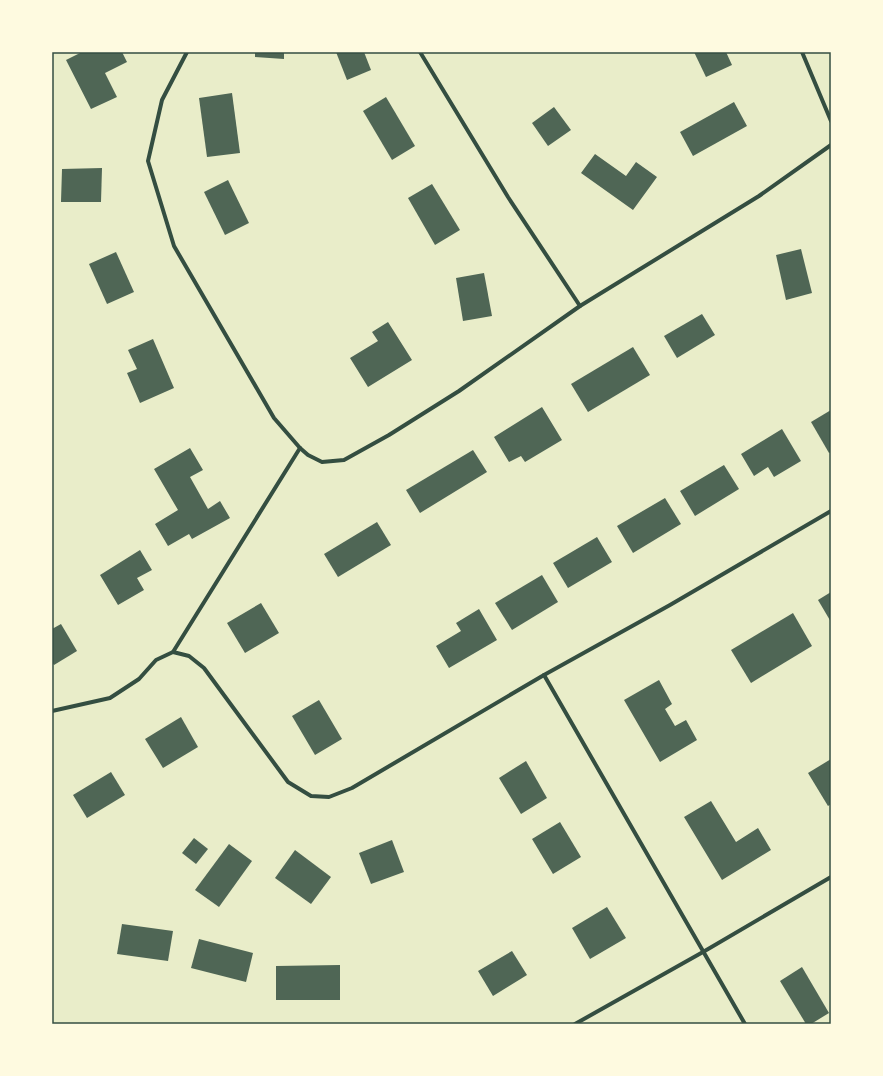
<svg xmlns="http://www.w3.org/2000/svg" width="883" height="1076" font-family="Montserrat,sans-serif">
  <rect width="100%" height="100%" fill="#e9edc9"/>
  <g fill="#4f6655">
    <path d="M82 52H122L127 62 105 73 117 97 91 109 66 60Z"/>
    <path d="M255 52H284V59L255 57Z"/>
    <path d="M336 52H364L371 70 347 80Z"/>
    <path d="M694 52H726L732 65 706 77Z"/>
    <path d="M232 93 240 153 207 157 199 98Z"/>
    <path d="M386 97 415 146 392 160 363 111Z"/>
    <path d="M734 102 747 126 693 156 680 132Z"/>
    <path d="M554 107 571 130 548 146 532 123Z"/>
    <path d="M595 154 626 176 636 162 657 177 633 210 581 173Z"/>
    <path d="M102 168 101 202H61L62 169Z"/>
    <path d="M228 180 249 223 225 235 204 192Z"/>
    <path d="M432 184 460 230 435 245 408 198Z"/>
    <path d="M801 249 812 293 786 300 776 255Z"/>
    <path d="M116 252 134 292 107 304 89 264Z"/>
    <path d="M484 273 492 316 463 321 456 278Z"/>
    <path d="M702 314 715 335 677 358 664 336Z"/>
    <path d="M388 322 412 360 368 387 350 358 378 341 372 332Z"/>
    <path d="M153 339 174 388 140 403 127 373 137 369 128 350Z"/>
    <path d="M633 347 650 375 588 412 571 384Z"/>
    <path d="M542 407 562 440 525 462 521 456 509 462 494 437Z"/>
    <path d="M831 410V452L829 453 811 422Z"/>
    <path d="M782 429 801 461 774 477 768 467 754 476 741 454Z"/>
    <path d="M190 448 203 470 190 477 208 509 220 501 230 518 192 539 189 534 168 546 155 524 178 510 154 469Z"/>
    <path d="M473 450 487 472 420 513 406 490Z"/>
    <path d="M724 465 739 489 695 516 680 491Z"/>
    <path d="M665 498 681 524 633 553 617 526Z"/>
    <path d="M377 522 391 545 338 577 324 554Z"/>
    <path d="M597 537 612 562 568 588 553 563Z"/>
    <path d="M140 550 152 570 137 578 144 590 118 605 100 575Z"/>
    <path d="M542 575 558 602 512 630 495 603Z"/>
    <path d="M831 592V622L818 600Z"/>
    <path d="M261 603 279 633 245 653 227 623Z"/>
    <path d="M479 609 497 640 449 668 436 646 461 631 456 623Z"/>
    <path d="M793 613 812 646 751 683 731 650Z"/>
    <path d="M61 624 77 651 54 665 52 662V629Z"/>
    <path d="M659 680 672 704 665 709 675 726 686 720 697 740 660 762 624 700Z"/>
    <path d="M319 700 342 739 315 755 292 716Z"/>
    <path d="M181 717 198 747 163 768 145 739Z"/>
    <path d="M831 759V804L828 806 808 773Z"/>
    <path d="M526 761 547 798 521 814 499 778Z"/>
    <path d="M111 772 125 795 87 818 73 795Z"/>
    <path d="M711 801 736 842 758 828 771 850 722 880 684 817Z"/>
    <path d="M560 822 581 857 553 874 532 839Z"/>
    <path d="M194 838 208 849 196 864 182 853Z"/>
    <path d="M392 840 404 872 371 884 359 853Z"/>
    <path d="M229 844 252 861 219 907 195 890Z"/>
    <path d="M295 850 331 877 311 904 275 878Z"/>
    <path d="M607 907 626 938 590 959 572 928Z"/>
    <path d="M122 924 173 931 168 961 117 954Z"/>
    <path d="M199 939 253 953 246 982 191 968Z"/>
    <path d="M512 951 527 975 493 996 478 971Z"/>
    <path d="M340 965V1000H276V966Z"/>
    <path d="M802 967 829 1013 811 1024H806L780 981Z"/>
  </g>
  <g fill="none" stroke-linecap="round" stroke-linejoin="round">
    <g stroke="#344e41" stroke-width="4">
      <path d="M187 52 162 100 148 161 174 246 274 418 300 448 308 455 322 462 344 460 389 435 459 391 580 306 759 196 831 145"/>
      <path d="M420 52 508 197 580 306"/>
      <path d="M802 52 831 121"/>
      <path d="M173 652 189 656 204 668 288 782 311 796 329 797 352 788 544 675 670 605 831 511"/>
      <path d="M544 675 745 1024"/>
      <path d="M52 711 110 698 139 679 156 660 173 652 300 448"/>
      <path d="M575 1024 703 952 831 877"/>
    </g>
  </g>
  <rect width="883" height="1076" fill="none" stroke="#fefae0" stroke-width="106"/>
  <rect x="53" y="53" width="777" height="970" fill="none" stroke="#344e41" stroke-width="1.5"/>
</svg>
